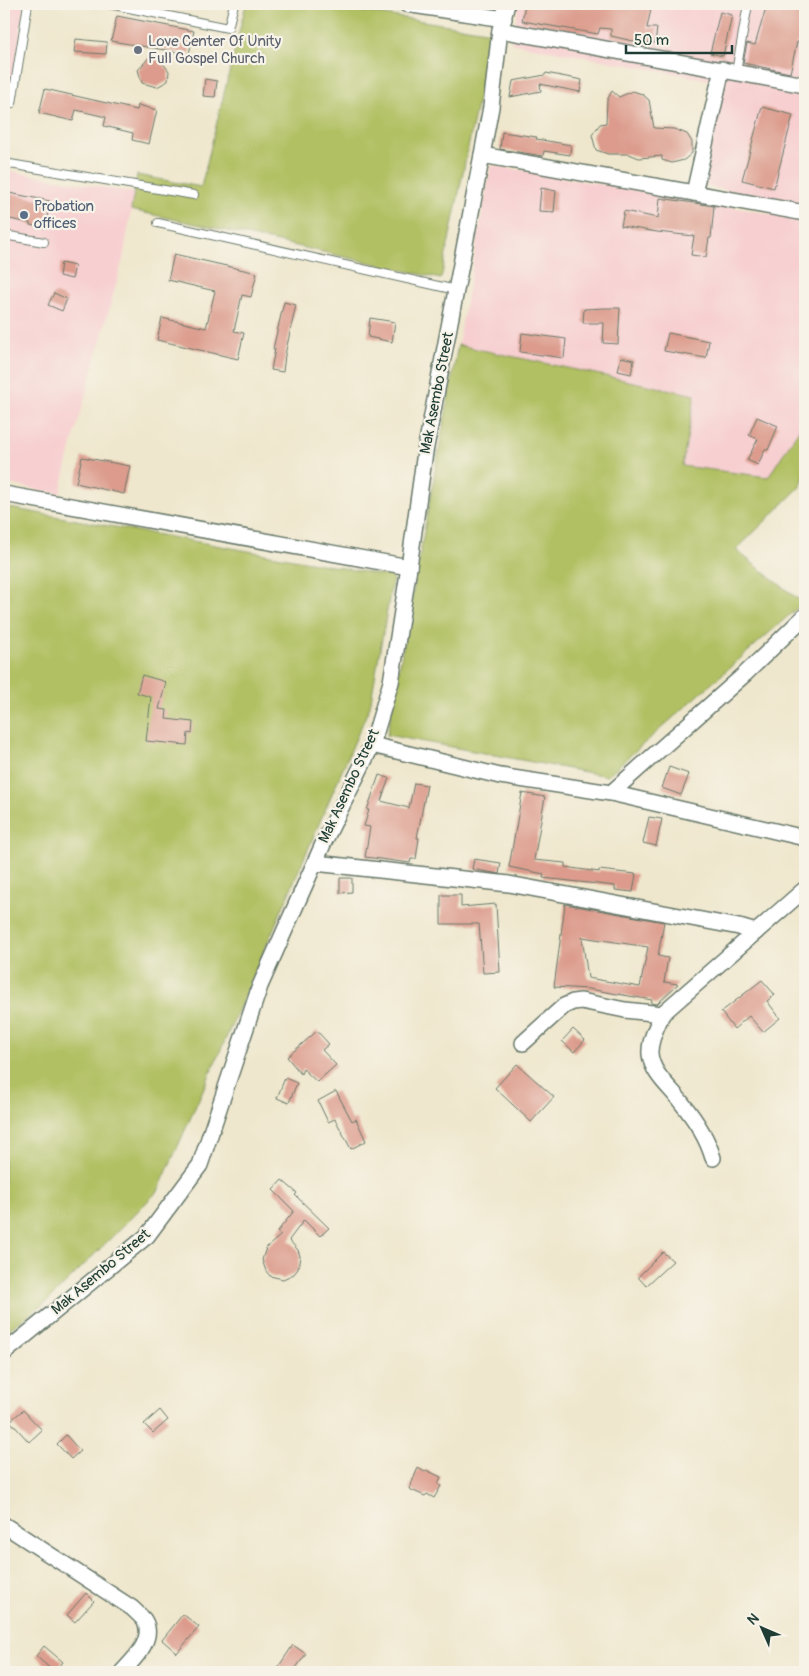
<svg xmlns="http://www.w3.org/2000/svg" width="809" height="1676" font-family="Pangolin,sans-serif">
  <rect width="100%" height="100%" fill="#f7f3e8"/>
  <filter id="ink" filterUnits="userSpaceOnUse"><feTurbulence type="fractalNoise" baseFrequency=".02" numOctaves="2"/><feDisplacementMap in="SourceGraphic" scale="10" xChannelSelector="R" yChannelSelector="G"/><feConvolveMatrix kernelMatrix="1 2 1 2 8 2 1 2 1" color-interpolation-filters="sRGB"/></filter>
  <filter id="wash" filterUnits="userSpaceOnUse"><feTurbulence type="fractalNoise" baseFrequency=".0096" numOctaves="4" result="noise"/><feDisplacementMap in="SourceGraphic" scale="20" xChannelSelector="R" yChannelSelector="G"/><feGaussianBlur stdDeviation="1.12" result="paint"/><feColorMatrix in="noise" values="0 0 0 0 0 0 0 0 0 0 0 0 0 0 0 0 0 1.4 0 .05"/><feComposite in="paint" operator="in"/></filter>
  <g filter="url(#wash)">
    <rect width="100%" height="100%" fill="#efe7cd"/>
    <g fill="#f7cfd0">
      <path d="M4 4H24L4 151Z"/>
      <path d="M519 4H805V207L702 185 725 83 511 43Z"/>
      <path d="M491 165 805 220V421L768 477 682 466 695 395 458 345Z"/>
      <path d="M4 170 134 193 123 259 71 448 60 494 4 483Z"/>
    </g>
    <g fill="#b1c062" stroke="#687e4b">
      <path d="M246 4H316L492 32 441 279 288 244 131 210 137 175 201 187Z"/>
      <path d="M458 345 695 395 682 466 768 477 805 421V475L800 487 736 550 803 603 607 776 387 735Z"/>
      <path d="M4 507 393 577 370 706 238 1011 158 1191 49 1300 4 1333Z"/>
    </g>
    <g id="blocks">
      <g fill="#dc9b8c" fill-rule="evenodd">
        <path d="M525 4H652L647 28H657L655 43 633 41 611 36V29L600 28 598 34 522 21Z"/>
        <path d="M767 4H805V44L797 42 790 73 743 63 747 43 755 45Z"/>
        <path d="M720 12 732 15 723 56 710 53Z"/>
        <path d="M117 16 194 31 189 54 111 41Z"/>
        <path d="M76 39 107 42 106 54 74 52Z"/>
        <path d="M154 52 169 71 168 81 157 87 142 83 138 70Z"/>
        <path d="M546 73 582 80 580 92 540 84 541 91 510 97 513 81 545 75Z"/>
        <path d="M205 79 217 81 215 97 203 96Z"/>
        <path d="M45 89 137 110 138 105 157 110 149 144 132 140 133 133 104 126 106 117 76 110 73 121 39 113Z"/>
        <path d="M612 91 619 97 633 91 642 94 649 100 654 128 674 129 687 134 692 142V153L684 160 672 163 662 160V156L639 158 629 154H608L596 150 592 135 600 124 606 123 607 100Z"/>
        <path d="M762 107 793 115 774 188 742 180Z"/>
        <path d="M502 132 537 137 536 139 571 145 570 155 544 151 543 156 500 149Z"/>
        <path d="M541 188 556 191 554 212 539 211Z"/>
        <path d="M4 192 50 201 45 228 30 225V223L4 218Z"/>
        <path d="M660 198 714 206 711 238H709L706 257 691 255 694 236 657 232 621 226 624 211 658 218Z"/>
        <path d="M174 254 257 273 251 297 242 295 234 331 244 333 238 359 157 340 162 318 206 328 215 291 168 280Z"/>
        <path d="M61 263 75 266 72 279 59 276Z"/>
        <path d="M54 293 67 299 62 311 48 305Z"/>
        <path d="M284 302 296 305 285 355 283 372 271 370 275 349H273Z"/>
        <path d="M605 308H620L618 344 603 343 604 323H583L584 309Z"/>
        <path d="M370 318 395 322 392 342 368 337Z"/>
        <path d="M522 333 566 339 564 358 520 352Z"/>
        <path d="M668 333 709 341 706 358 664 351Z"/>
        <path d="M621 357 634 360 631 374 618 371Z"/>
        <path d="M757 417 778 426 768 450 765 449 758 465 747 460 758 439 749 435Z"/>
        <path d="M82 457 130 466 124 494 76 483Z"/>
        <path d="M142 675 166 682 159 709 167 710 166 719 193 722 192 734 188 733 187 745 146 741 151 697 137 693Z"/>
        <path d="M669 767 689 774 681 795 662 788Z"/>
        <path d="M379 775 389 778 381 801 409 808 414 783 427 785 417 838H419L416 859H411L410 863 365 857 370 827 364 826 369 810H367Z"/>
        <path d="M522 793 545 797 534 860 565 863V867L599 872V870L636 874 633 892 615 890V886L543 878 544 874 509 867Z"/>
        <path d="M649 817 662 819 656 846 643 843Z"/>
        <path d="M474 859 501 863 499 874 472 869Z"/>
        <path d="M340 878H352V892L340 893Z"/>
        <path d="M441 895H461V907L496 904 500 972 483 973 479 924H441Z"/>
        <path d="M565 904 664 922 658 956 668 958 664 982 678 984 657 1004 651 1003 652 1000 589 989 554 987ZM582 937 648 947 640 987 588 978Z"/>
        <path d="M762 980 775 995 767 1001 780 1018 763 1032 749 1016 734 1029 721 1012Z"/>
        <path d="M573 1029 585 1040 574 1052 562 1041Z"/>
        <path d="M317 1031 329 1044 322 1050 336 1065 317 1082 303 1069 301 1074 287 1057Z"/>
        <path d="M517 1064 554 1097 531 1122 495 1088Z"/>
        <path d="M285 1078 297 1083 289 1103 277 1098Z"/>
        <path d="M336 1091 352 1121 356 1119 366 1141 351 1149 335 1119 328 1122 318 1101Z"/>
        <path d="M282 1180 297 1193 295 1195 329 1228 320 1236 304 1220 289 1240 298 1250 300 1256 298 1269 294 1274 283 1279 270 1276 266 1271 262 1260 266 1248 281 1235 277 1232 294 1211 273 1190Z"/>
        <path d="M663 1252 673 1261 646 1286 638 1277Z"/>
        <path d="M23 1410 42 1430 29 1442 10 1421Z"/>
        <path d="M160 1410 168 1420 153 1433 144 1424Z"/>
        <path d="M66 1435 80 1451 71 1459 57 1444Z"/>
        <path d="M418 1468 425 1472 426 1470 441 1477 438 1484 441 1486 434 1498 427 1494 425 1496 409 1489Z"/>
        <path d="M86 1593 94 1601 75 1622 67 1615Z"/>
        <path d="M183 1614 199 1627 177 1653 162 1640Z"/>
        <path d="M293 1645 306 1654 293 1672H275Z"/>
        <path d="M44 1646 63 1662 54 1672 36 1656Z"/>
      </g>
    </g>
  </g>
  <g filter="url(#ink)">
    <use href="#blocks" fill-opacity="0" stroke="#68786a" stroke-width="1"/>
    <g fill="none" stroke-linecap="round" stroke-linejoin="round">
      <defs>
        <g id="service">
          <path d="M109 4 228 28 234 4"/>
          <path d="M736 72 748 4"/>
          <path d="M4 102 12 103 28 4"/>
          <path d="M4 163 194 195"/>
          <path d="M158 223 456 290"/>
          <path d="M4 235 44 242"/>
        </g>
        <g id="minor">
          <path d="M406 4 504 19"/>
          <path d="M500 30 805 85"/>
          <path d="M482 155 805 213"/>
          <path d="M694 193 722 69"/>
          <path d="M4 494 409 567"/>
          <path d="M372 745 500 776 611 793 805 838"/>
          <path d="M611 793 745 674 805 616"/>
          <path d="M315 863 509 884 739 927 756 932"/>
          <path d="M662 1014C657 1026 649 1041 650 1054 652 1074 670 1087 681 1102 695 1119 707 1137 713 1158"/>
          <path d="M523 1043 564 1006 573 1002 581 1001 625 1010 662 1014 805 889"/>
          <path d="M4 1353 147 1236 200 1165 260 986 324 842 372 745 391 682 409 567 425 452 482 155 491 107 500 30 507 4"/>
          <path d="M4 1525 132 1608C136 1612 141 1616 144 1620 156 1639 133 1660 122 1672"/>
        </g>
      </defs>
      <use href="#service" stroke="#68786a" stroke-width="10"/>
      <use href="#minor" stroke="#68786a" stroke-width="18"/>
      <use href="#service" stroke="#fff" stroke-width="8"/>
      <use href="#minor" stroke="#fff" stroke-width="15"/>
    </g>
  </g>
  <circle fill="#6b7280" stroke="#f7f3e8" stroke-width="2" cx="138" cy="50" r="5"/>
  <circle fill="#5c6f8a" stroke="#f7f3e8" stroke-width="2" cx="24" cy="215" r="5"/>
  <g text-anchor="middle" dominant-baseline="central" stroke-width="4.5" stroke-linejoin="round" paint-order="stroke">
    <g font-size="15" fill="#5b616d" stroke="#f7f3e8" text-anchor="start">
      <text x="148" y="41">Love Center Of Unity<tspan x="148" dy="17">Full Gospel Church</tspan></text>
    </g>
    <g font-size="15" fill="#4e5e75" stroke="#f7f3e8" text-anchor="start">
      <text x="34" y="206">Probation<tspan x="34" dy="17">offices</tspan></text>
    </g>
    <g font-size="15" fill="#1f3d34" stroke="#f7f3e8">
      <text transform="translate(437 393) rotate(-79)">Mak Asembo Street</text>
      <text transform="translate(349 786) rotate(-65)">Mak Asembo Street</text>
      <text transform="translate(101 1272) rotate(-40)">Mak Asembo Street</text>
    </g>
  </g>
  <rect width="809" height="1676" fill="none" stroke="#f7f3e8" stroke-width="20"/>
  <g transform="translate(762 1628) rotate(315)" stroke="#f7f3e8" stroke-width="4" paint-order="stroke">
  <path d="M0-4L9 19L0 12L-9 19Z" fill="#1f3d34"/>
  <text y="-8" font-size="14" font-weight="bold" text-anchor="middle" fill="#1f3d34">N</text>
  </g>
  <path d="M626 45v8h106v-8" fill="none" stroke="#1f3d34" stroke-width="2.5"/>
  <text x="634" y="45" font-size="15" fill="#1f3d34" stroke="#f7f3e8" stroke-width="4" paint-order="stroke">50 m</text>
</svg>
